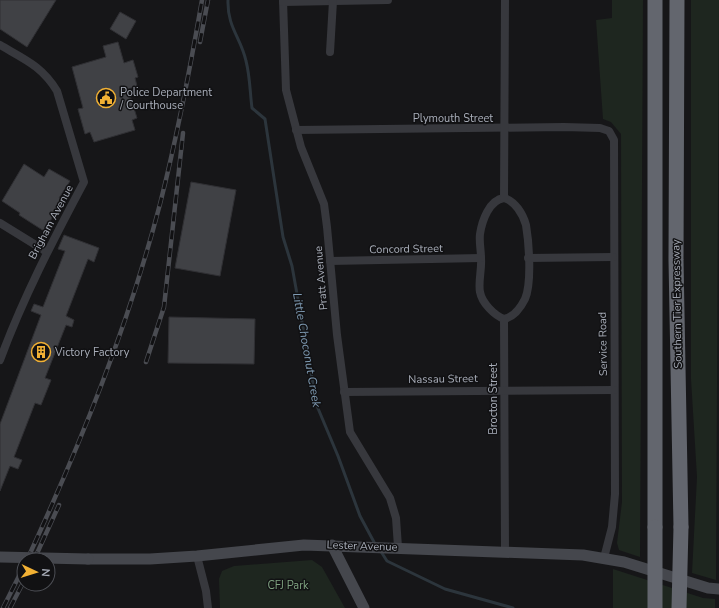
<svg xmlns="http://www.w3.org/2000/svg" width="719" height="608" font-family="'Nunito Sans',sans-serif">
  <rect width="100%" height="100%" fill="#161618"/>
  <g fill="#1e261f">
    <path d="M612 0H643L640 557 619 550 617 543 622 502 621 134 611 122 603 119 596 20 612 18Z"/>
    <path d="M691 0H719L716 580 692 573 697 477 691 379Z"/>
    <path d="M312 560 322 567 345 608H220L219 579 222 571 234 566Z"/>
    <path d="M613 569 703 598 715 599V608H613Z"/>
  </g>
  <g fill="none" stroke-linecap="round" stroke-linejoin="round">
    <g stroke="#2c353c" stroke-width="3">
      <path d="M228 0C227 27 241 38 246 61 250 76 250 93 252 108L265 119 283 237 292 266 317 406 338 456 360 516 375 544"/>
      <path d="M380 550 387 561 445 589 513 608"/>
    </g>
  </g>
  <g fill="#404145" stroke="#303034">
    <path d="M0 0H56L27 47 0 29Z"/>
    <path d="M120 12 136 21 126 39 110 29Z"/>
    <path d="M118 42 124 63 133 60 138 77 135 78 137 86 128 89 137 118 132 120 135 130 94 142 90 132 85 134 78 109 83 108 72 67 106 57 103 46Z"/>
    <path d="M24 164 44 177 49 169 70 181 59 198 63 200 44 231 19 215 20 213 2 201Z"/>
    <path d="M191 182 236 190 220 276 175 268Z"/>
    <path d="M64 235 99 248 94 262 88 259 66 316 74 320 72 327 66 325 45 378 51 380 41 405 35 403 14 457 22 460 18 469 10 466 0 491V424L41 315 31 311 34 304 43 307 65 251 58 249Z"/>
    <path d="M169 317 255 319 254 364 168 363Z"/>
  </g>
  <g fill="none" stroke-linecap="round" stroke-linejoin="round">
    <g stroke="#37383d" stroke-width="8">
      <path d="M283 0 286 90 301 147 324 204 327 227 337 335 350 432 390 498 396 518 398 547"/>
      <path d="M283 2 388 0"/>
      <path d="M0 45C24 59 42 66 57 91L84 182C53 240 23 298 0 360"/>
      <path d="M330 52 333 1"/>
      <path d="M296 130 564 127 600 128 609 131 614 140 615 494 612 527 604 558"/>
      <path d="M504 198C515 201 523 214 526 225 529 243 532 283 525 299 520 309 514 317 504 319 494 315 482 303 480 292 478 282 482 269 481 258 481 250 479 242 480 234 482 221 489 200 504 198Z"/>
      <path d="M504 198 505 0"/>
      <path d="M0 223 47 252"/>
      <path d="M528 258 613 257"/>
      <path d="M330 261 481 258"/>
      <path d="M504 319 505 552"/>
      <path d="M344 392 614 390"/>
      <path d="M197 556 206 591 208 608"/>
    </g>
    <g stroke="#45474d" stroke-width="11">
      <path d="M332 545 364 608"/>
      <path d="M88 559H150L197 556 304 545 583 555 624 562 708 588 719 589"/>
    </g>
    <g stroke="#63666e" stroke-width="15">
      <path d="M655 0V527"/>
      <path d="M677 0 676 260 681 527"/>
    </g>
    <defs>
      <g id="rail">
        <path d="M200 42 208 0"/>
        <path d="M146 362 164 307 183 133"/>
        <path d="M27 560C80 445 128 327 160 204 177 137 190 69 202 0"/>
        <path d="M34 560 59 505"/>
        <path d="M3 608 24 566"/>
        <path d="M10 608 24 581"/>
      </g>
    </defs>
    <use href="#rail" stroke="#4a4c52" stroke-width="4.5"/>
    <use href="#rail" stroke="#111113" stroke-width="3" stroke-dasharray="9" stroke-linecap="butt"/>
    <path stroke="#45474d" stroke-width="11" d="M0 557 88 559"/>
    <g stroke="#63666e" stroke-width="15">
      <path d="M655 608V527"/>
      <path d="M679 608 681 527"/>
    </g>
  </g>
  <defs>
    <symbol id="civic-ring" viewBox="-11 -11 22 22"><circle r="9.5" fill="#111113" stroke="#f2b134" stroke-width="1.5"/><path d="M-.6-6.5H3V-4.5H.6V-3L4-1V1h2V6H-6V1h2V-1L-.6-3ZM-1.2 2.5V6h2.4V2.5Z" fill="#f2b134"/></symbol>
    <symbol id="building-ring" viewBox="-11 -11 22 22"><circle r="9.5" fill="#111113" stroke="#f2b134" stroke-width="1.5"/><path d="M-4-6H4V6H1V3H-1V6H-4ZM-2.5-4.3h1.7v1.8h-1.7ZM.8-4.3h1.7v1.8H.8ZM-2.5-1h1.7V.8h-1.7ZM.8-1h1.7V.8H.8Z" fill="#f2b134"/></symbol>
  </defs>
  <g fill-rule="evenodd">
    <use href="#civic-ring" x="95" y="87" width="22" height="22"/>
    <use href="#building-ring" x="30" y="341" width="22" height="22"/>
  </g>
  <g text-anchor="middle" dominant-baseline="central" stroke-width="3" stroke-linejoin="round" paint-order="stroke">
    <g font-size="11" fill="#a8adb8" stroke="#111113" text-anchor="start">
      <text x="120" y="92">Police Department<tspan x="120" dy="13">/ Courthouse</tspan></text>
      <text x="55" y="352">Victory Factory</text>
    </g>
    <g font-size="11" fill="#a8adb8" stroke="#111113">
      <text x="453" y="118">Plymouth Street</text>
      <text transform="translate(51 222) rotate(-62)">Brigham Avenue</text>
      <text transform="translate(406 249) rotate(-1)">Concord Street</text>
      <text transform="translate(321 278) rotate(-95)">Pratt Avenue</text>
      <text transform="translate(677 304) rotate(-91)">Southern Tier Expressway</text>
      <text transform="translate(603 344) rotate(-91)">Service Road</text>
      <text transform="translate(443 379) rotate(-1)">Nassau Street</text>
      <text transform="translate(493 399) rotate(-90)">Brocton Street</text>
      <text transform="translate(362 546) rotate(2)">Lester Avenue</text>
    </g>
    <g font-size="11" fill="#7fa381" stroke="#111113">
      <text x="288" y="585">CFJ Park</text>
    </g>
    <g font-size="12" font-style="italic" fill="#7f9bb3" stroke="#111113">
      <text transform="translate(307 350) rotate(80)">Little Choconut Creek</text>
    </g>
  </g>
  <g transform="translate(36 572) rotate(94)"><circle r="19" fill="#111113" stroke="#4d4f55"/>
  <path d="M0-3L7 15L0 10L-7 15Z" fill="#f2b134"/>
  <text y="-6" font-size="11" font-weight="bold" text-anchor="middle" fill="#a8adb8">N</text>
  </g>
</svg>
